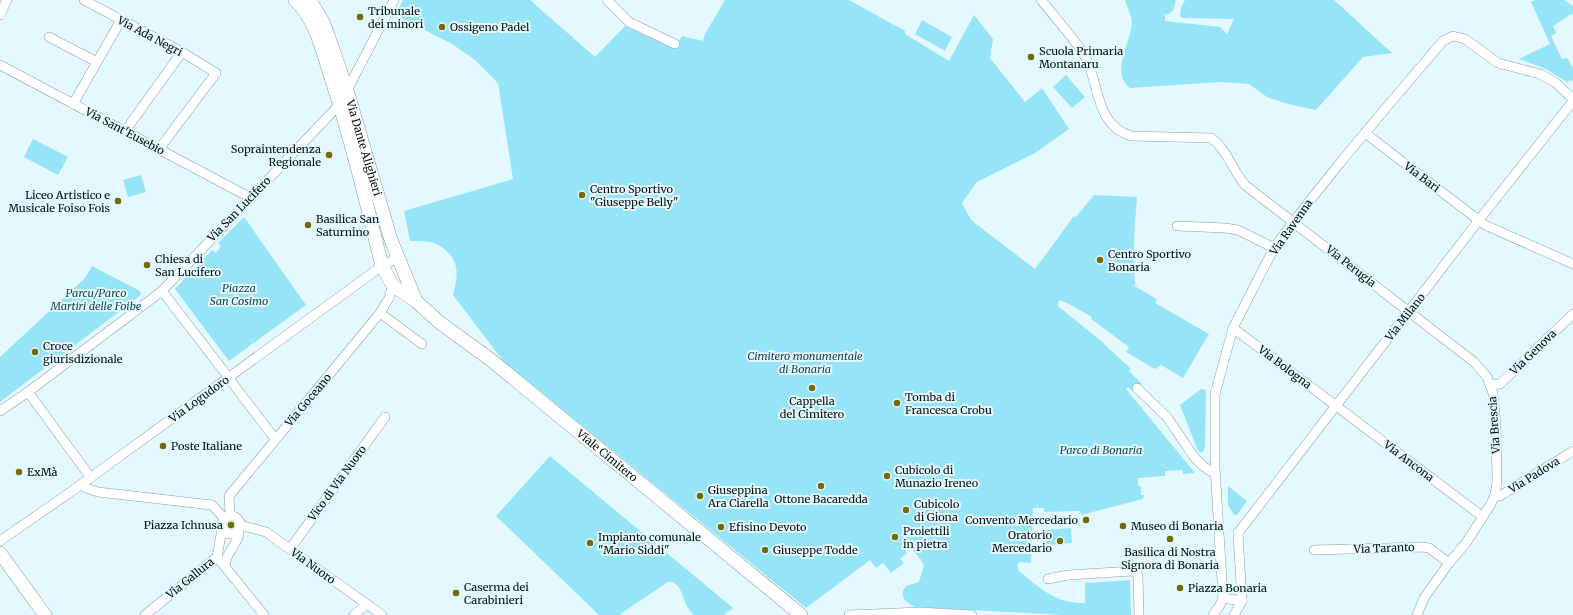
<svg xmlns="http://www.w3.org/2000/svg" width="1573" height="615" font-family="Merriweather,serif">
  <rect width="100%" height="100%" fill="#e4f9ff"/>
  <g fill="#95e4f8">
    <path d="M403 0H530L595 57 625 26 674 49 682 36 703 41 705 34 725 0H849L905 31V34L949 61 974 15 993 39 990 58 1025 102 1042 88 1069 129 1035 153 977 182 962 203 971 220 1035 269 1074 216 1076 217 1094 195 1137 197C1135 225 1132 254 1135 283L1137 284 1133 285 1155 298 1157 300 1155 303 1209 334 1183 378 1161 365 1155 369 1126 352 1129 347 1091 319 1092 317 1069 304 1059 300 1058 306 1101 341 1131 369 1129 371 1142 384 1133 391 1128 387 1126 389 1195 473 1183 474V470L1165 471V476L1138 478V486H1141V495H1144L1143 499 1081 515 1080 511 1044 512V508H1033L1031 563 1020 562 1017 564 1019 571C1040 588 1056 604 1085 603V583L1130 580 1131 615H1064L915 607C905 602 898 596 906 586L919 582 924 565 918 556 908 545 904 548 907 553 900 559 904 563 891 573 883 563 876 568 870 560 806 608 504 362 453 295C455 286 458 276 456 267 454 255 441 244 430 242 423 241 417 241 410 241L404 211 513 179 498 83 475 60 452 44 395 15Z"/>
    <path d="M1125 0H1176L1173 11 1169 14H1165V21L1220 27 1227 34 1234 19 1182 18 1180 16 1181 8 1185 0H1334L1392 53 1363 57 1316 110 1288 104 1267 97 1249 84 1221 82 1130 88C1110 73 1130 44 1132 24 1132 17 1127 7 1125 0Z"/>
    <path d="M1535 0H1564L1573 6V15L1571 14 1553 26 1556 33 1551 36 1562 59 1567 58 1573 68V80L1567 82 1546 69 1519 59 1550 44 1531 2Z"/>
    <path d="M922 20 952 37 945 51 915 34Z"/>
    <path d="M1066 75 1085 97 1072 108 1053 87Z"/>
    <path d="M33 139 68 157 58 175 24 157Z"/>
    <path d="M141 175 146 192 128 197 123 180Z"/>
    <path d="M244 217 306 305 229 361 175 289 212 250 216 253 221 246 218 243Z"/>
    <path d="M92 266 140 291 141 295 0 402V357L85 278Z"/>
    <path d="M1201 389 1206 390 1205 446 1204 450 1201 453 1198 451 1180 405Z"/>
    <path d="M550 456 733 608 724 615H693C691 611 687 608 686 604 682 596 681 585 672 582H668L619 615H599L496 516Z"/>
    <path d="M1228 486 1247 501 1237 515H1234L1228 505Z"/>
    <path d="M1071 528 1072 543 1046 545 1045 530Z"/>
  </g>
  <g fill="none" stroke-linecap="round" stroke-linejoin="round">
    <defs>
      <g id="street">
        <path d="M84 0 182 52 216 73 159 149"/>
        <path d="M607 0 629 22 675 44"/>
        <path d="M1041 0C1055 17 1069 33 1081 50 1101 78 1092 124 1131 136L1211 138C1227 149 1233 171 1245 185L1474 362 1487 377 1493 393 1496 426 1497 481 1495 495 1491 504 1466 543 1449 563 1424 598 1417 615"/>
        <path d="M0 15 7 0"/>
        <path d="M49 37 97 62"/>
        <path d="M0 65 251 198"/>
        <path d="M73 104 121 20"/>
        <path d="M125 131 182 52"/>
        <path d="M1365 133 1485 225 1573 264"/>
        <path d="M1177 226 1225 228 1238 230 1274 248"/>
        <path d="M162 291 226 374"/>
        <path d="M380 313 422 344"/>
        <path d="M1233 328 1483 517"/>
        <path d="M231 381 275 439"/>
        <path d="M1490 385 1500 384 1573 314"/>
        <path d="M1137 388 1167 417 1194 457 1203 466 1215 474"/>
        <path d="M28 392 91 478"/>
        <path d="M0 411 28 392 162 291 340 104 394 0"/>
        <path d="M82 484 86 488 98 492 212 505 224 518"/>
        <path d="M1495 495 1500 496 1573 451"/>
        <path d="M230 515 229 496 380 313 389 298 393 286"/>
        <circle cx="231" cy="525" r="9"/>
        <path d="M240 525 266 532 382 615"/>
        <path d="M1238 533 1479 220 1573 101"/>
        <path d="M0 541 72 491 382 266 397 258"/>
        <path d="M290 549 385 417"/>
        <path d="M1314 550 1422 547 1429 548 1449 563"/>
        <path d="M217 557 264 615"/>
        <path d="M217 557 222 529"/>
        <path d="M225 566 227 557 238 538 239 530"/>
        <path d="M1048 579 1068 575 1133 571 1136 572 1138 576 1139 615"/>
        <path d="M1223 598 1242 601"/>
        <path d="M145 615 217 557"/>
        <path d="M354 615 367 604"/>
        <path d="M849 615 920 612 972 615"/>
        <path d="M1213 615 1219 607 1223 598 1215 467V394L1233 328 1274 248C1294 220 1315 194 1336 168 1371 125 1407 83 1443 41L1453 36 1465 39 1498 63 1540 74 1556 83 1573 99"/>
        <path d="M1234 615 1242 601 1238 533"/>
      </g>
      <g id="secondary">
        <path id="s1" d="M295 0C315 19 321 46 329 71 350 135 366 201 382 266L393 286 416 301 439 322 491 360 801 615"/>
        <path id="s2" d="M310 0 323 22 329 38 347 90 391 240 416 301"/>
        <path d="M0 553 45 615"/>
      </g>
    </defs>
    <use href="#street" stroke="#87a0a7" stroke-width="10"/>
    <use href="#secondary" stroke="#87a0a7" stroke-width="14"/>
    <use href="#street" stroke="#fff" stroke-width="9"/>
    <use href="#secondary" stroke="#fff" stroke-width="13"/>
  </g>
  <g fill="#746a02" stroke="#e4f9ff" stroke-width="1.5">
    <circle cx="360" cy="17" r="4"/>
    <circle cx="442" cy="27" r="4"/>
    <circle cx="1031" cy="57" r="4"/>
    <circle cx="329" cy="155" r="4"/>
    <circle cx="582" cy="195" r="4"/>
    <circle cx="118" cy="201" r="4"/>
    <circle cx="308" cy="225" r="4"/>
    <circle cx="1100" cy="260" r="4"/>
    <circle cx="147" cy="265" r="4"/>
    <circle cx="35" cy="352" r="4"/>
    <circle cx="812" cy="388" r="4"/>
    <circle cx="897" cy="403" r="4"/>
    <circle cx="163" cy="446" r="4"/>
    <circle cx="19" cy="472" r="4"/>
    <circle cx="887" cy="476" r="4"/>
    <circle cx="821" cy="486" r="4"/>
    <circle cx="700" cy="496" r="4"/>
    <circle cx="906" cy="510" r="4"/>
    <circle cx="1086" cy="520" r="4"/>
    <circle cx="231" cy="525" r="4"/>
    <circle cx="1123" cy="526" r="4"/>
    <circle cx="721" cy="527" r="4"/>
    <circle cx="895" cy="537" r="4"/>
    <circle cx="1170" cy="539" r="4"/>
    <circle cx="1060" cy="541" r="4"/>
    <circle cx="590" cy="543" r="4"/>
    <circle cx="765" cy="550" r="4"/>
    <circle cx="1180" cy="588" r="4"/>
    <circle cx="456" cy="593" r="4"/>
  </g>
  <g text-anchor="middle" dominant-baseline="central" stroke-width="4" stroke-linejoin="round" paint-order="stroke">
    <g font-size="11" fill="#071012" stroke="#e4f9ff" text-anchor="start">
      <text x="368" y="11">Tribunale<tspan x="368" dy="13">dei minori</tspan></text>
      <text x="450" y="27">Ossigeno Padel</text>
      <text x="1039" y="51">Scuola Primaria<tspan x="1039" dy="13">Montanaru</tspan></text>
      <text x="321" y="149" text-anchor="end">Sopraintendenza<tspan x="321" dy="13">Regionale</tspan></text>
      <text x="590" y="189">Centro Sportivo<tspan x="590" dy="13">"Giuseppe Belly"</tspan></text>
      <text x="110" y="195" text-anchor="end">Liceo Artistico e<tspan x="110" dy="13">Musicale Foiso Fois</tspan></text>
      <text x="316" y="219">Basilica San<tspan x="316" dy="13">Saturnino</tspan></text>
      <text x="1108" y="254">Centro Sportivo<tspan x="1108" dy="13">Bonaria</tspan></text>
      <text x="155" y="259">Chiesa di<tspan x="155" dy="13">San Lucifero</tspan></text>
      <text x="43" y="346">Croce<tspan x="43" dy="13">giurisdizionale</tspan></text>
      <text x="905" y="397">Tomba di<tspan x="905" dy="13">Francesca Crobu</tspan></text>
      <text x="812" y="401" text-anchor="middle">Cappella<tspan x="812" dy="13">del Cimitero</tspan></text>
      <text x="171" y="446">Poste Italiane</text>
      <text x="895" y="470">Cubicolo di<tspan x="895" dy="13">Munazio Ireneo</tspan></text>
      <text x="27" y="472">ExMà</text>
      <text x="708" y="490">Giuseppina<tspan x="708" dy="13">Ara Ciarella</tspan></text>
      <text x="821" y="499" text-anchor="middle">Ottone Bacaredda</text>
      <text x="914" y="504">Cubicolo<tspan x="914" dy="13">di Giona</tspan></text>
      <text x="1078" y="520" text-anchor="end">Convento Mercedario</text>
      <text x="223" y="525" text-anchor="end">Piazza Ichnusa</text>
      <text x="1131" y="526">Museo di Bonaria</text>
      <text x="729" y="527">Efisino Devoto</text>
      <text x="903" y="531">Proiettili<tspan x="903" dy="13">in pietra</tspan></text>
      <text x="1052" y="535" text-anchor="end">Oratorio<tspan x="1052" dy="13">Mercedario</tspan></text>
      <text x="598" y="537">Impianto comunale<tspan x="598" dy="13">"Mario Siddi"</tspan></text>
      <text x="773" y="550">Giuseppe Todde</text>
      <text x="1170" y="552" text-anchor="middle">Basilica di Nostra<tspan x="1170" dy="13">Signora di Bonaria</tspan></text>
      <text x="464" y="587">Caserma dei<tspan x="464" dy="13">Carabinieri</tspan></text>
      <text x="1188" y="588">Piazza Bonaria</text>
    </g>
    <g font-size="11" fill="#071012" stroke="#e4f9ff">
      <text transform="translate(150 36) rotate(28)">Via Ada Negri</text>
      <text transform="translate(125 131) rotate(28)">Via Sant'Eusebio</text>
      <text stroke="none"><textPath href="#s2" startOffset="158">Via Dante Alighieri</textPath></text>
      <text transform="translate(1422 177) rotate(37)">Via Bari</text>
      <text transform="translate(239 209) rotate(-46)">Via San Lucifero</text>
      <text transform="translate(1291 227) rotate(-55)">Via Ravenna</text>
      <text transform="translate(1351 266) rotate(38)">Via Perugia</text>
      <text transform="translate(1405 317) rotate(-52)">Via Milano</text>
      <text transform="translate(1533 352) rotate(-44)">Via Genova</text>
      <text transform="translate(1285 367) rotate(37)">Via Bologna</text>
      <text transform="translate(199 399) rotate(-36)">Via Logudoro</text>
      <text transform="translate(308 400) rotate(-50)">Via Goceano</text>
      <text transform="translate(1494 425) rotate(-94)">Via Brescia</text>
      <text stroke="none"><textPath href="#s1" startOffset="578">Viale Cimitero</textPath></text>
      <text transform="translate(1409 461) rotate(37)">Via Ancona</text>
      <text transform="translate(1534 475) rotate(-32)">Via Padova</text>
      <text transform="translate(337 483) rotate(-54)">Vico di Via Nuoro</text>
      <text transform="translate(1384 548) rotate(-2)">Via Taranto</text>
      <text transform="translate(313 566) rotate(36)">Via Nuoro</text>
      <text transform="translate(190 578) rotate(-39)">Via Gallura</text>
    </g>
    <g font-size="11" font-style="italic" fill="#134550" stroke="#e4f9ff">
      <text x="239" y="288">Piazza<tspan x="239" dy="13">San Cosimo</tspan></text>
      <text x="96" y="293">Parcu/Parco<tspan x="96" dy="13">Martiri delle Foibe</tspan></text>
      <text x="805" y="356">Cimitero monumentale<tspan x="805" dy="13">di Bonaria</tspan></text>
      <text x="1101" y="450">Parco di Bonaria</text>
    </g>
  </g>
</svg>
